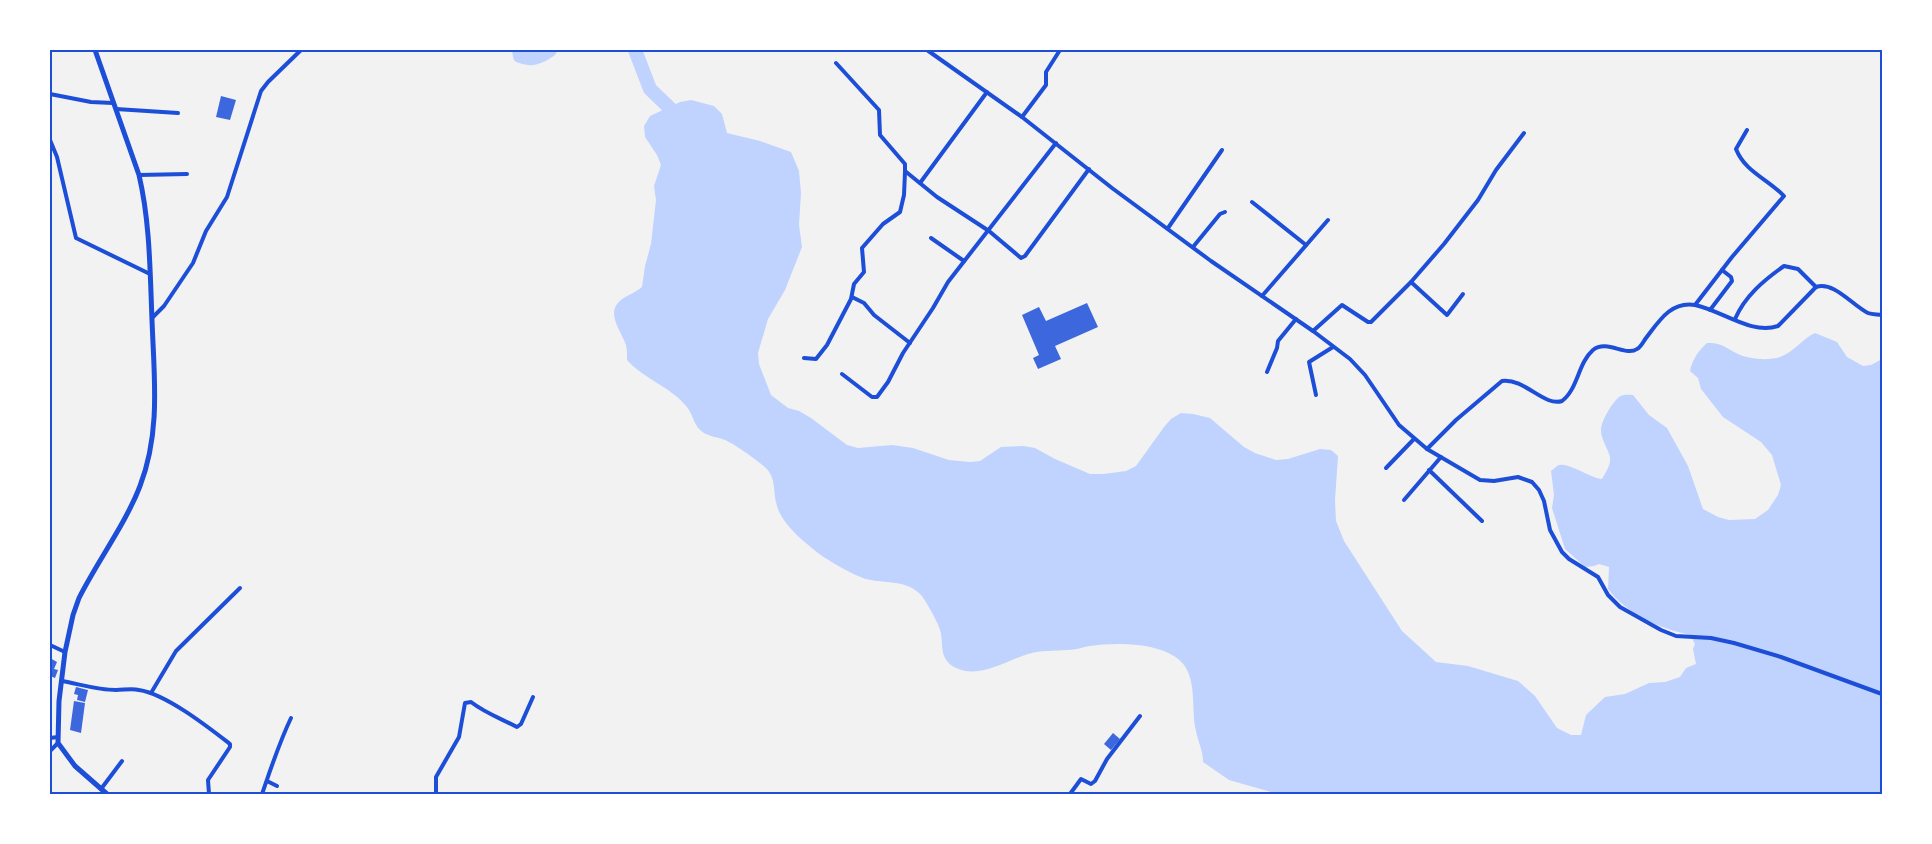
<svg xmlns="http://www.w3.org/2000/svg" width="1932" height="844" font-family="Figtree,sans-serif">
  <rect width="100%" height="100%" fill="#f2f2f2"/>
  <path fill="#bfd3fe" d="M691 100 714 106 722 114 727 133 760 141 791 152 799 171 801 193 799 225 802 247 785 290 768 319 758 353 759 364 771 395 788 408 799 411 811 418 847 445 858 448 892 445 913 448 949 460 970 462 980 461 1001 447 1023 446 1035 448 1055 459 1090 474H1104L1126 471 1136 466 1164 427 1171 419 1181 413 1193 414 1210 418 1244 447 1255 453 1276 460 1288 459 1320 449 1331 450 1338 456 1335 500 1336 521 1344 541 1402 631 1436 662 1468 666 1518 681 1535 696 1557 728 1571 735H1581L1586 715 1605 697 1625 694 1649 683 1665 682 1680 677 1686 668 1696 664 1693 649 1695 644 1690 635C1659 628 1628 615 1608 589L1609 567 1599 564 1594 566 1585 567 1565 549 1552 508 1554 495 1551 471C1554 469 1556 466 1559 465 1568 462 1591 478 1602 479 1606 472 1611 465 1610 457 1608 448 1601 440 1601 430 1601 421 1612 403 1619 397 1624 394 1628 395 1633 395L1649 415 1667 428 1688 466 1703 509 1718 517 1729 520 1755 519 1768 510 1778 495 1781 485 1772 455 1761 442 1723 417 1701 389 1698 378 1690 371C1692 360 1699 350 1707 343 1721 342 1726 348 1738 354 1749 359 1768 361 1780 357 1794 352 1802 339 1815 333L1837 342 1847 357 1863 366 1871 365 1882 359V794H1278L1229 780 1203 762C1203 750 1198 742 1196 731 1191 711 1197 683 1184 665 1167 642 1116 642 1090 646 1083 647 1076 650 1068 650 1054 651 1041 650 1028 654 1005 661 979 680 954 667 937 657 945 641 939 627 937 621 925 599 921 595 906 579 886 584 866 579 855 576 827 560 818 553 802 540 780 523 776 502 773 488 776 479 766 468 758 461 735 444 725 440 718 437 711 437 704 433 693 426 694 416 687 407 671 387 644 379 627 360 627 355 627 350 626 345 621 330 605 313 621 300 627 295 635 293 642 287L645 266 651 244 656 200 654 186 661 165 657 155 645 137 644 126 650 116 680 102Z"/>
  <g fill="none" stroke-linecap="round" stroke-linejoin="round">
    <g stroke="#bfd3fe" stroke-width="14">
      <path d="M519 50 520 56C531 61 540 57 550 50"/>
      <path d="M635 50 650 89 677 115 679 120"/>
    </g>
  </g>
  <g fill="#3d67dc">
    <path d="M221 96 236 100 230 120 216 117Z"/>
    <path d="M1087 303 1098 327 1055 346 1061 359 1038 369 1033 358 1039 355 1022 315 1039 307 1046 321Z"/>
    <path d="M50 658 57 662 54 669 58 670 55 678 50 676Z"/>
    <path d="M76 687 88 690 85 702 77 700 78 695 74 694Z"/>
    <path d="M74 701 85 703 81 733 70 730Z"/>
    <path d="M1113 733 1120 739 1111 750 1104 744Z"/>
  </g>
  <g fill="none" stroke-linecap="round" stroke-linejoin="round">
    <g stroke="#1d4ed8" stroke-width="4">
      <path d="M927 50 1022 117 1112 188 1211 261 1313 331 1350 359 1365 375 1399 425 1427 449 1480 480 1494 481 1518 477 1532 482 1539 490 1544 501 1550 530 1562 552 1569 559 1598 577 1608 595 1620 607 1661 630 1676 636 1711 638 1734 643 1781 657 1882 694"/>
      <path d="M836 63 879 110 880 135 905 164V171L937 197 989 231 1021 258 1025 256 1089 169"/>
      <path d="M50 94 91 102 113 103"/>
      <path d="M116 109 178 113"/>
      <path d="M1022 117 1046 85V72L1060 50"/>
      <path d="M50 140 57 157 76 238 150 274"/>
      <path d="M139 175 187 174"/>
      <path d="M920 183 987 92"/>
      <path d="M1252 202 1306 245"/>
      <path d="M1168 228 1222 150"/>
      <path d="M931 238 964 261"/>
      <path d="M1193 247 1220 214 1225 212"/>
      <path d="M1411 282 1444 244 1478 200 1496 170 1524 133"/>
      <path d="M1262 296 1328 220"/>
      <path d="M852 297 864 303 874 315 910 343"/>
      <path d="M1695 305 1732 257 1784 196C1768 179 1745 172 1736 149L1747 130"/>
      <path d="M1710 310 1732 281 1731 277 1722 270"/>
      <path d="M152 318 164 306 193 263 206 231 227 197 261 91 268 82 301 50"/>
      <path d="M1735 319C1745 296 1764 280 1784 266L1798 269 1816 287"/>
      <path d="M1313 331 1342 305 1368 322H1371L1411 282 1447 315 1463 294"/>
      <path d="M804 358 816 359 827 345 851 299 854 284 864 272 862 248 883 224 900 212 904 195 905 172"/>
      <path d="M1267 372 1277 348 1278 341 1296 319"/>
      <path d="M842 374 872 397H877L888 382 903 353 933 308 948 282 1056 143"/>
      <path d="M1316 395 1309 362 1333 347"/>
      <path d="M1427 449 1456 420 1502 381C1525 378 1544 407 1562 401 1578 389 1578 363 1593 350 1607 339 1626 357 1637 349 1641 347 1643 342 1646 338 1659 321 1671 301 1695 305 1723 311 1751 335 1778 326L1816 287C1834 281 1852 305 1868 313 1873 315 1877 314 1882 315"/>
      <path d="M1386 468 1414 439"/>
      <path d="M1429 470 1482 521"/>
      <path d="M1404 500 1441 457"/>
      <path d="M50 645 65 652"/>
      <path d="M62 681C79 684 98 690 116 690 124 690 132 688 139 690 166 694 208 727 230 744V747L208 780 209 794"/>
      <path d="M151 693 176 651 240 588"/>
      <path d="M50 738 58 737"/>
      <path d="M50 751 58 743"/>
      <path d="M267 781 277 786"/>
      <path d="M101 789 122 761"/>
      <path d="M262 794C271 768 279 743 291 718"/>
      <path d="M436 794V777L459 737 465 703 471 702C485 713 502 719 517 727L521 724 533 697"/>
      <path d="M1070 794 1081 779 1091 784 1095 781 1107 759 1140 716"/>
    </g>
    <path stroke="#1d4ed8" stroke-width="5" d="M95 50 139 175C150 222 150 271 152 320 154 377 161 431 140 486 126 523 97 562 79 598L73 615 65 652 59 701 58 743 75 766 107 794"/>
  </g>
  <rect width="1932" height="844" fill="none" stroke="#ffffff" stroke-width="102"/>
  <rect x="51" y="51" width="1830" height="742" fill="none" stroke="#1d4ed8" stroke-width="2"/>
</svg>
